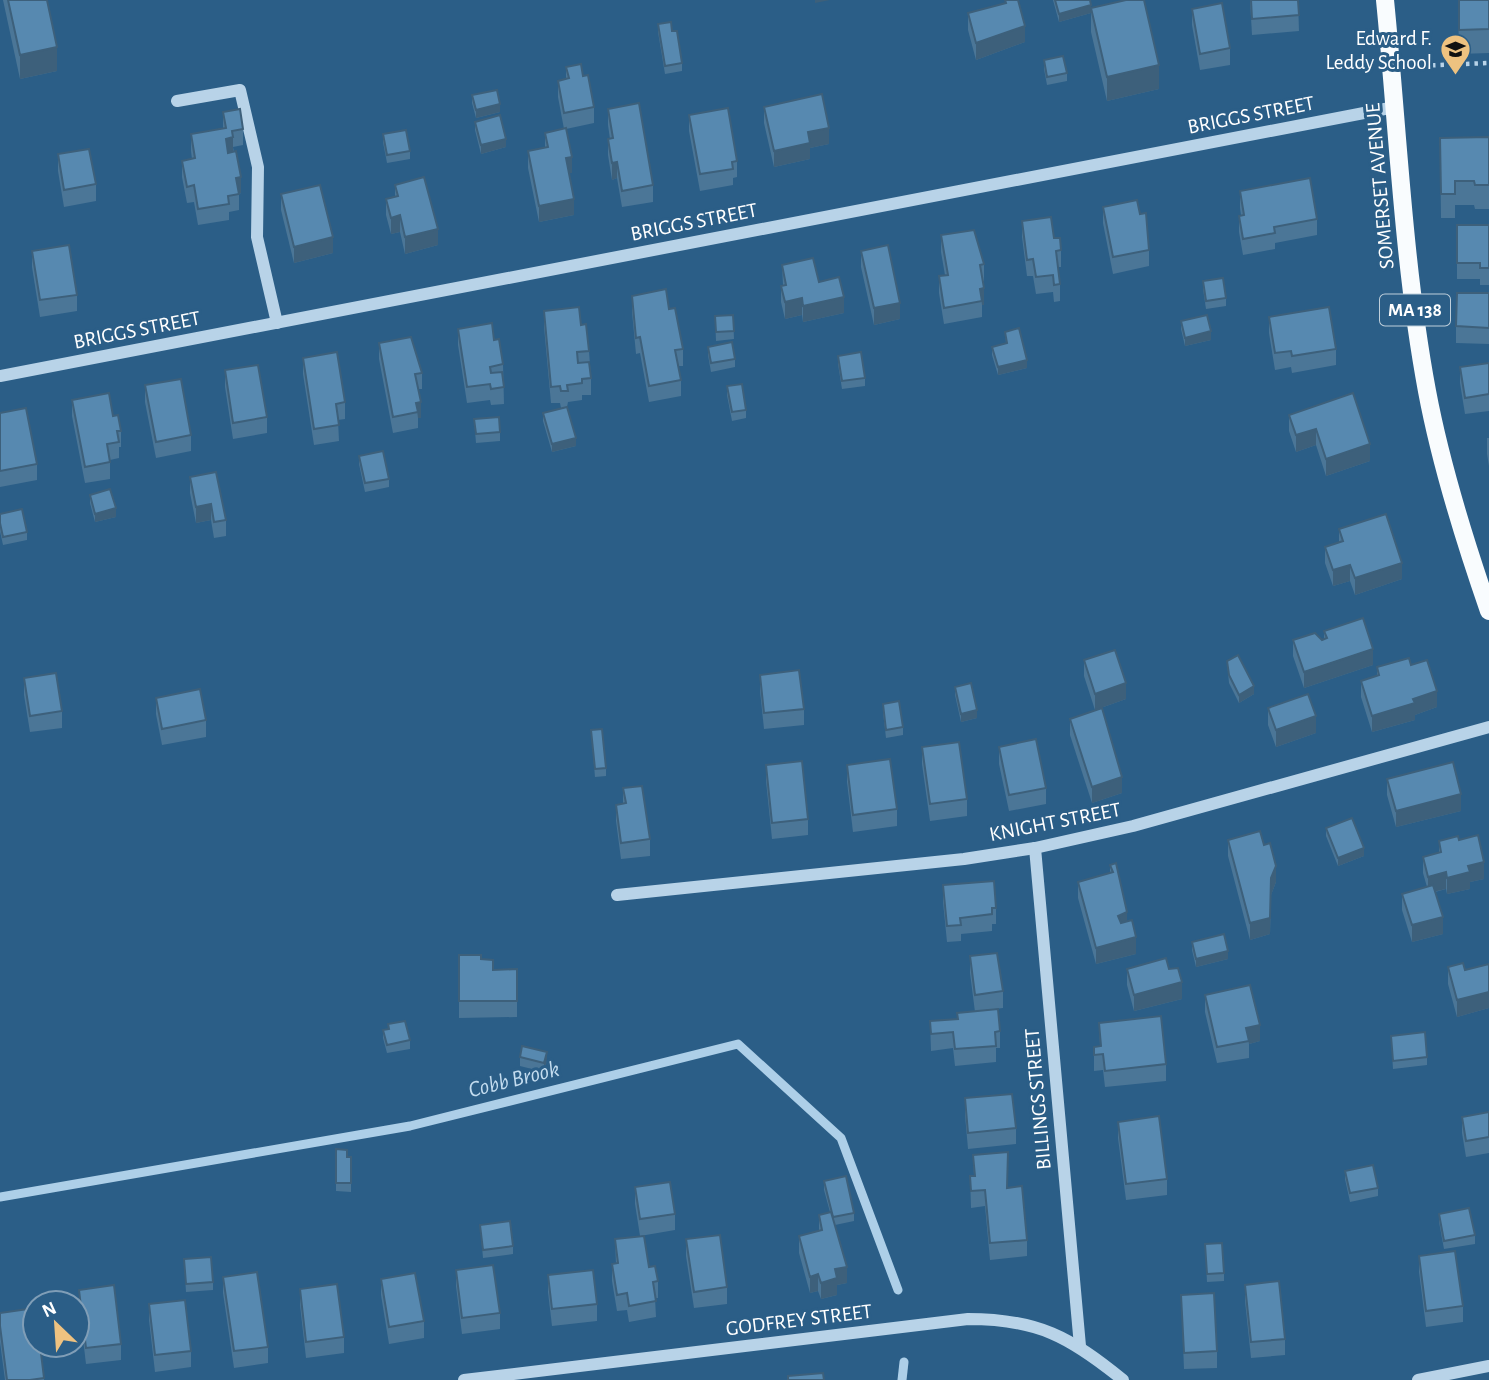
<svg xmlns="http://www.w3.org/2000/svg" width="1489" height="1380" font-family="'Alegreya Sans',sans-serif">
  <rect width="100%" height="100%" fill="#2b5e87"/>
  <g fill="none" stroke-linecap="round" stroke-linejoin="round">
    <g stroke="#adcfe8" stroke-width="9">
      <path d="M0 1197 410 1126 738 1044 841 1138 898 1290"/>
      <path d="M902 1380 904 1362"/>
    </g>
    <path stroke="#b8d3e8" stroke-width="4.5" stroke-dasharray="3.5 5" stroke-linecap="butt" d="M1415 66 1489 63"/>
    <g stroke="#b8d3e8" stroke-width="12">
      <path d="M177 101 240 90 258 167 257 237 277 323"/>
      <path d="M0 376 1395 107"/>
      <path d="M1035 848 1080 1346"/>
      <path d="M617 895 964 859 1035 848 1133 826 1489 727"/>
      <path d="M464 1380 968 1319C1038 1319 1070 1337 1123 1380"/>
      <path d="M1418 1380 1489 1366"/>
    </g>
    <path stroke="#f9fcfe" stroke-width="18" d="M1385 0C1398 130 1403 262 1427 391 1441 466 1464 539 1489 611"/>
  </g>
  <g fill="#4b7697">
    <path d="M3 0H47L57 71 20 79Z"/>
    <path d="M1005 0 1025 42 976 60 968 30V13L1005 3Z"/>
    <path d="M1053 0H1090L1091 8 1159 89 1107 101 1091 32V13L1059 22Z"/>
    <path d="M1250 0H1298L1299 31 1252 35Z"/>
    <path d="M1458 0H1489V53L1459 54Z"/>
    <path d="M1192 9 1230 48V65L1200 70 1192 25Z"/>
    <path d="M658 24 672 31 682 63V71L665 74 658 32Z"/>
    <path d="M1044 60 1067 73V81L1047 85 1044 69Z"/>
    <path d="M566 67 583 76 594 107V123L566 129 572 173H569L574 215 539 222 528 168V151L545 148V133L564 129 558 97V81L566 79Z"/>
    <path d="M472 95 500 112 476 118 472 103Z"/>
    <path d="M764 107 829 144 810 148V159L774 167 764 123Z"/>
    <path d="M608 109 653 185V202L622 207 617 178 612 180 608 155V139H610L608 125Z"/>
    <path d="M223 112 243 129V145L233 147 241 193 239 194V210L229 212V220L198 225 194 202 187 203 182 177V161L192 159 191 151V134L223 128Z"/>
    <path d="M689 115 737 161V177L733 178V185L700 191 689 131Z"/>
    <path d="M475 122 506 147 481 154 475 130Z"/>
    <path d="M383 134 410 151V159L387 163 383 142Z"/>
    <path d="M1489 137V209H1475L1474 205H1455V218H1441L1440 138Z"/>
    <path d="M58 154 96 184V201L64 207 58 171Z"/>
    <path d="M395 185 438 245 405 254 400 232 391 234 386 215V199L395 196Z"/>
    <path d="M1240 191 1317 219V235L1275 243V249L1243 255 1239 232V216L1241 215 1240 208Z"/>
    <path d="M281 194 333 253 294 263 281 210Z"/>
    <path d="M1103 207 1140 214 1149 250V266L1113 274 1103 223Z"/>
    <path d="M1022 221 1054 238 1061 250V267H1058L1060 284V301L1054 302 1053 292 1036 294 1033 276H1027L1022 237Z"/>
    <path d="M1457 225H1489V285H1480V279H1457Z"/>
    <path d="M941 235 984 264V281H983L984 305H982V317L944 324 939 293V276L945 275 941 252Z"/>
    <path d="M32 251 77 295V311L40 317 32 267Z"/>
    <path d="M861 251 900 319 874 325 861 267Z"/>
    <path d="M782 265 819 282 844 313 803 322 802 315 785 319 781 302V286L783 285Z"/>
    <path d="M1203 281 1226 298V306L1206 309 1203 289Z"/>
    <path d="M1489 293V344L1456 343V326Z"/>
    <path d="M632 296 669 309 683 349V366H678L681 380V396L649 402 640 353 636 354 632 312Z"/>
    <path d="M544 311 581 325 589 351 591 378V395H582V400L568 402 567 407 576 446 552 452 543 421V413L561 408 560 403H551L544 327Z"/>
    <path d="M733 315 734 339 716 341 715 316Z"/>
    <path d="M1269 317 1336 349V365L1292 373 1291 367 1275 370 1269 333Z"/>
    <path d="M1181 321 1211 340 1185 346 1181 329Z"/>
    <path d="M458 329 494 340 503 364 504 404 491 405 490 400 467 403 458 345Z"/>
    <path d="M1005 332 1027 368 998 375 992 355V347L1006 343Z"/>
    <path d="M379 343 422 373V389H418L421 418H418V428L393 433 379 359Z"/>
    <path d="M708 347 735 359V367L711 372 708 355Z"/>
    <path d="M838 356 865 378V386L842 389 838 364Z"/>
    <path d="M303 358 345 402V419L338 420 339 441 314 445 303 374Z"/>
    <path d="M1489 363V411L1465 414 1460 383V367Z"/>
    <path d="M225 370 267 417V433L233 439 225 387Z"/>
    <path d="M145 385 191 435V451L156 458 145 402Z"/>
    <path d="M727 386 746 410V418L732 421 727 395Z"/>
    <path d="M72 400 113 416 121 431V447H119V458L110 460V479L85 483 72 416Z"/>
    <path d="M0 413 37 464V480L0 487Z"/>
    <path d="M1289 415 1370 461 1326 476 1316 445 1296 452 1289 431Z"/>
    <path d="M474 419 500 432V441L476 443Z"/>
    <path d="M1487 438H1489V466L1487 454Z"/>
    <path d="M359 456 389 479V487L365 492 359 464Z"/>
    <path d="M190 477 226 520V536L214 538 211 520 196 523 190 493Z"/>
    <path d="M90 495 116 517 95 522 90 503Z"/>
    <path d="M0 514 27 532V540L3 545 0 531Z"/>
    <path d="M1339 529 1402 579 1355 595 1350 581 1333 586 1325 563V547L1339 542Z"/>
    <path d="M1324 631 1373 665 1304 688 1293 656V640H1322L1324 639Z"/>
    <path d="M1084 660 1126 699 1095 710 1084 676Z"/>
    <path d="M1227 661 1254 694 1239 703 1229 683Z"/>
    <path d="M1411 665 1437 707 1415 715V720L1372 732 1361 697V681L1377 676V667Z"/>
    <path d="M760 675 804 709V725L764 729 760 691Z"/>
    <path d="M24 678 62 711V728L30 732 24 695Z"/>
    <path d="M955 687 977 718 961 722 955 695Z"/>
    <path d="M156 698 206 720V737L162 745 156 714Z"/>
    <path d="M883 704 903 727V735L886 738 883 712Z"/>
    <path d="M1268 708 1316 733 1276 747 1268 725Z"/>
    <path d="M1070 719 1122 793 1092 803 1070 735Z"/>
    <path d="M591 730 606 768V776L595 777Z"/>
    <path d="M922 747 967 799V816L930 821 922 764Z"/>
    <path d="M999 747 1046 788V804L1009 811 999 764Z"/>
    <path d="M766 765 808 819V835L772 839 766 781Z"/>
    <path d="M847 765 897 809V826L853 832 847 782Z"/>
    <path d="M1387 779 1461 811 1396 827 1387 795Z"/>
    <path d="M623 788 650 839V856L621 859 616 821V805L623 804Z"/>
    <path d="M1326 828 1364 856 1338 866 1326 836Z"/>
    <path d="M1228 840 1276 882 1271 895 1270 934 1250 940 1228 856Z"/>
    <path d="M1459 840 1484 879 1470 882V889L1447 894 1446 889 1435 892 1443 934 1412 942 1402 910V894L1427 887 1423 873V857L1439 853V841Z"/>
    <path d="M1110 865 1136 954 1096 964 1078 898V882L1110 873Z"/>
    <path d="M943 885 996 908V924H992V931L961 934V941L947 942 943 902Z"/>
    <path d="M1192 942 1228 959 1196 967 1192 950Z"/>
    <path d="M459 955 481 959 493 970 517 969V1017L459 1018Z"/>
    <path d="M970 956 1003 991V1008L977 1011 1000 1031V1048H996V1062L955 1066 953 1048 931 1051 930 1021 957 1019V1013L975 1012 970 973Z"/>
    <path d="M1489 964V1008L1457 1017 1448 984V967L1465 970Z"/>
    <path d="M1127 969H1169L1182 999 1134 1011 1127 985Z"/>
    <path d="M1205 995 1260 1041 1249 1044V1058L1217 1063 1205 1012Z"/>
    <path d="M1099 1023 1166 1064V1081L1105 1087 1103 1070 1094 1071V1047L1100 1046Z"/>
    <path d="M388 1024 410 1040V1049L387 1053 383 1038V1030L388 1029Z"/>
    <path d="M1391 1036 1427 1057V1065L1393 1069Z"/>
    <path d="M520 1057 547 1060 544 1072 520 1066Z"/>
    <path d="M965 1098 1016 1128V1144L968 1149 965 1115Z"/>
    <path d="M1489 1112V1153L1466 1157 1462 1133V1117Z"/>
    <path d="M1118 1122 1167 1179V1195L1126 1200 1118 1138Z"/>
    <path d="M336 1149 347 1157H351V1192L336 1191Z"/>
    <path d="M973 1155 1007 1188 1027 1240V1256L990 1260 985 1206 971 1208 970 1176H974Z"/>
    <path d="M1345 1171 1378 1188V1196L1350 1202 1345 1179Z"/>
    <path d="M824 1181 854 1213V1221L835 1225 847 1283 837 1285V1295L821 1299 818 1291 810 1293 799 1253V1236L819 1231V1215L830 1212 824 1190Z"/>
    <path d="M635 1187 675 1214V1230L640 1236 635 1204Z"/>
    <path d="M1439 1214 1475 1235V1244L1444 1249 1439 1222Z"/>
    <path d="M480 1225 513 1246V1254L483 1258Z"/>
    <path d="M615 1239 649 1267 658 1281V1298H655L656 1317 629 1322 627 1310 617 1311 612 1281V1264H616Z"/>
    <path d="M686 1239 727 1287V1304L694 1308 686 1256Z"/>
    <path d="M1205 1244 1224 1273V1281L1207 1282Z"/>
    <path d="M1419 1256 1463 1306V1322L1426 1327 1419 1272Z"/>
    <path d="M184 1259 213 1282V1290L186 1292Z"/>
    <path d="M456 1270 500 1313V1329L462 1334 456 1286Z"/>
    <path d="M548 1275 597 1304V1321L552 1326 548 1292Z"/>
    <path d="M223 1277 268 1347V1363L234 1368 223 1293Z"/>
    <path d="M381 1279 424 1321V1338L389 1344 381 1295Z"/>
    <path d="M1245 1285 1285 1339V1355L1251 1358 1245 1301Z"/>
    <path d="M300 1289 344 1337V1353L306 1358 300 1305Z"/>
    <path d="M79 1290 121 1344V1360L86 1364 79 1306Z"/>
    <path d="M1181 1295 1217 1351V1368L1184 1369Z"/>
    <path d="M149 1304 191 1351V1367L155 1372 149 1320Z"/>
    <path d="M0 1313 40 1345 44 1380H5L0 1342Z"/>
  </g>
  <g fill="#3d607b">
    <path d="M815 0H830L815 3Z"/>
    <path d="M1091 5V13L1059 22V14Z"/>
    <path d="M1025 26V42L976 60V43Z"/>
    <path d="M57 47V71L20 79V55Z"/>
    <path d="M1159 65V89L1107 101V77Z"/>
    <path d="M500 104V112L476 118V110Z"/>
    <path d="M829 128V144L810 148V159L774 167V151L808 132Z"/>
    <path d="M233 137V154L226 155V139Z"/>
    <path d="M506 139V147L481 154V145Z"/>
    <path d="M572 157V173L566 174V158Z"/>
    <path d="M617 162V178L612 180V163Z"/>
    <path d="M241 177V193L236 194V178Z"/>
    <path d="M574 199V215L539 222V206Z"/>
    <path d="M400 215V232L391 234V218Z"/>
    <path d="M438 229V245L405 254V237Z"/>
    <path d="M333 237V253L294 263V247Z"/>
    <path d="M984 288V305H982L980 289Z"/>
    <path d="M844 297V313L803 322V306Z"/>
    <path d="M802 298V315L785 319V302Z"/>
    <path d="M900 303V319L874 325V308Z"/>
    <path d="M1211 331V340L1185 346V338Z"/>
    <path d="M1027 360V368L998 375V367Z"/>
    <path d="M421 402V418H418L416 403Z"/>
    <path d="M1316 429V445L1296 452V435Z"/>
    <path d="M576 438V446L552 452V444Z"/>
    <path d="M1370 444V461L1326 476V459Z"/>
    <path d="M211 504V520L196 523V507Z"/>
    <path d="M116 508V517L95 522V514Z"/>
    <path d="M1402 563V579L1355 595V578Z"/>
    <path d="M1350 565V581L1333 586V570Z"/>
    <path d="M1373 649V665L1304 688V672Z"/>
    <path d="M1126 683V699L1095 710V694Z"/>
    <path d="M1254 686V694L1239 703V695Z"/>
    <path d="M1437 691V707L1415 715V720L1372 732V716L1413 699Z"/>
    <path d="M977 710V718L961 722V714Z"/>
    <path d="M1316 716V733L1276 747V730Z"/>
    <path d="M1122 777V793L1092 803V787Z"/>
    <path d="M1461 794V811L1396 827V811Z"/>
    <path d="M1364 848V856L1338 866V858Z"/>
    <path d="M1484 862V879L1470 882V889L1447 894V878L1468 866Z"/>
    <path d="M1276 866V882L1271 895 1270 934 1250 940V923Z"/>
    <path d="M1446 872V889L1428 893V877Z"/>
    <path d="M1127 912V928L1118 932V916Z"/>
    <path d="M1443 917V934L1412 942V925Z"/>
    <path d="M1136 937V954L1096 964V948Z"/>
    <path d="M1228 951V959L1196 967V959Z"/>
    <path d="M1182 982V999L1134 1011V995Z"/>
    <path d="M1489 992V1008L1457 1017V1000Z"/>
    <path d="M1260 1025V1041L1249 1044 1246 1028Z"/>
    <path d="M547 1052V1060L544 1072V1063Z"/>
    <path d="M847 1267V1283L837 1285V1295L821 1299V1283L835 1269Z"/>
    <path d="M818 1274V1291L810 1293V1277Z"/>
  </g>
  <g fill="#5789b0" stroke="#3d607b" stroke-width="2">
    <path d="M8 0H47L57 47 20 55Z"/>
    <path d="M1005 0H1018L1025 26 976 43 968 13 1006 3Z"/>
    <path d="M1055 0H1090L1091 5 1059 14Z"/>
    <path d="M1126 0H1144L1159 65 1107 77 1091 8Z"/>
    <path d="M1251 0H1298L1299 15 1252 19Z"/>
    <path d="M1459 0H1489V29L1459 30Z"/>
    <path d="M1222 3 1230 48 1200 54 1192 9Z"/>
    <path d="M671 22 672 31H677L682 63 665 66 658 24Z"/>
    <path d="M1063 56 1067 73 1047 77 1044 60Z"/>
    <path d="M581 64 583 76 588 75 594 107 564 113 558 81 569 78 566 67Z"/>
    <path d="M497 90 500 104 476 110 472 95Z"/>
    <path d="M822 94 829 128 808 132 810 143 774 151 764 107Z"/>
    <path d="M639 103 653 185 622 191 617 162 612 163 608 139 613 138 608 109Z"/>
    <path d="M728 108 737 161 732 162 733 169 700 174 689 115Z"/>
    <path d="M240 109 243 129 232 131 233 137 226 139 228 153 236 151 241 177 236 178 239 194 228 196 229 204 198 209 194 185 187 187 182 161 195 158 191 134 226 128 223 112Z"/>
    <path d="M500 115 506 139 481 145 475 122Z"/>
    <path d="M566 128 572 157 566 158 574 199 539 206 528 151 548 147 545 133Z"/>
    <path d="M406 130 410 151 387 155 383 134Z"/>
    <path d="M1489 137V185H1475L1474 181H1455V194H1441L1440 138Z"/>
    <path d="M89 149 96 184 64 190 58 154Z"/>
    <path d="M424 177 438 229 405 237 400 215 391 218 386 199 398 196 395 185Z"/>
    <path d="M1310 178 1317 219 1274 227 1275 233 1243 239 1239 216 1244 215 1240 191Z"/>
    <path d="M320 185 333 237 294 247 281 194Z"/>
    <path d="M1137 200 1140 214 1146 213 1149 250 1113 257 1103 207Z"/>
    <path d="M1051 217 1054 238H1060L1061 250 1056 251 1060 284 1054 285 1053 275 1036 277 1033 259 1027 260 1022 221Z"/>
    <path d="M1457 225H1489V268H1480V263H1457Z"/>
    <path d="M974 230 984 264 980 265 984 288 980 289 982 301 944 308 939 276 948 275 941 235Z"/>
    <path d="M69 245 77 295 40 300 32 251Z"/>
    <path d="M888 245 900 303 874 308 861 251Z"/>
    <path d="M813 258 819 282 839 277 844 297 803 306 802 298 785 302 781 286 786 285 782 265Z"/>
    <path d="M1223 278 1226 298 1206 301 1203 281Z"/>
    <path d="M666 289 669 309 675 308 683 349 675 350 681 380 649 386 640 337 636 338 632 296Z"/>
    <path d="M1457 293H1489V328L1456 326Z"/>
    <path d="M579 307 581 325 586 324 589 351 577 352 578 363 589 362 591 378 582 379V383L567 385 568 391H561L560 386 551 387 544 311Z"/>
    <path d="M1329 307 1336 349 1292 356 1291 351 1275 353 1269 317Z"/>
    <path d="M733 315 734 331 716 332 715 316Z"/>
    <path d="M1207 315 1211 331 1185 338 1181 321Z"/>
    <path d="M492 323 494 340 499 339 503 364 490 367 491 373 502 372 504 387 491 389 490 384 467 387 458 329Z"/>
    <path d="M1019 328 1027 360 998 367 992 347 1007 343 1005 332Z"/>
    <path d="M411 337 422 373 415 374 421 402 416 403 418 412 393 417 379 343Z"/>
    <path d="M732 342 735 359 711 363 708 347Z"/>
    <path d="M337 352 345 402 336 404 339 425 314 429 303 358Z"/>
    <path d="M861 352 865 378 842 381 838 356Z"/>
    <path d="M1489 363V394L1465 398 1460 367Z"/>
    <path d="M258 365 267 417 233 423 225 370Z"/>
    <path d="M181 379 191 435 156 442 145 385Z"/>
    <path d="M742 384 746 410 732 412 727 386Z"/>
    <path d="M109 393 113 416 118 415 121 431H117L119 442 107 444 110 462 85 467 72 400Z"/>
    <path d="M1353 393 1370 444 1326 459 1316 429 1296 435 1289 415Z"/>
    <path d="M567 407 576 438 552 444 543 413Z"/>
    <path d="M26 408 37 464 0 471V413Z"/>
    <path d="M499 417 500 432 476 434 474 419Z"/>
    <path d="M383 451 389 479 365 483 359 456Z"/>
    <path d="M216 472 226 520 214 522 211 504 196 507 190 477Z"/>
    <path d="M110 489 116 508 95 514 90 495Z"/>
    <path d="M22 509 27 532 3 537 0 523V514Z"/>
    <path d="M1386 514 1402 563 1355 578 1350 565 1333 570 1325 547 1343 541 1339 529Z"/>
    <path d="M1363 618 1373 649 1304 672 1293 640 1315 633 1322 640 1327 638 1324 631Z"/>
    <path d="M1115 650 1126 683 1095 694 1084 660Z"/>
    <path d="M1238 655 1254 686 1239 695 1229 675 1227 661Z"/>
    <path d="M1409 658 1411 665 1427 660 1437 691 1413 699 1415 703 1372 716 1361 681 1379 675 1377 667Z"/>
    <path d="M799 670 804 709 764 713 760 675Z"/>
    <path d="M56 673 62 711 30 716 24 678Z"/>
    <path d="M971 683 977 710 961 714 955 687Z"/>
    <path d="M200 689 206 720 162 729 156 698Z"/>
    <path d="M1308 694 1316 716 1276 730 1268 708Z"/>
    <path d="M899 701 903 727 886 730 883 704Z"/>
    <path d="M1102 708 1122 777 1092 787 1070 719Z"/>
    <path d="M602 729 606 768 595 769 591 730Z"/>
    <path d="M1036 739 1046 788 1009 795 999 747Z"/>
    <path d="M959 742 967 799 930 804 922 747Z"/>
    <path d="M890 759 897 809 853 815 847 765Z"/>
    <path d="M802 761 808 819 772 823 766 765Z"/>
    <path d="M1453 762 1461 794 1396 811 1387 779Z"/>
    <path d="M642 786 650 839 621 843 616 805 626 803 623 788Z"/>
    <path d="M1352 818 1364 848 1338 858 1326 828Z"/>
    <path d="M1260 831 1264 845 1270 843 1276 866 1271 878 1270 918 1250 923 1228 840Z"/>
    <path d="M1478 835 1484 862 1468 866 1470 872 1447 878 1446 872 1428 877 1423 857 1441 852 1439 841 1458 836 1459 840Z"/>
    <path d="M1116 863 1127 912 1118 916 1121 923 1132 920 1136 937 1096 948 1078 882 1113 872 1110 865Z"/>
    <path d="M994 881 996 908H992V914L960 918 961 925 947 926 943 885Z"/>
    <path d="M1433 885 1443 917 1412 925 1402 894Z"/>
    <path d="M1224 934 1228 951 1196 959 1192 942Z"/>
    <path d="M997 953 1003 991 975 995 970 956Z"/>
    <path d="M459 955H481V959L493 960V970L517 969V1001H459Z"/>
    <path d="M1166 958 1169 969 1178 968 1182 982 1134 995 1127 969Z"/>
    <path d="M1463 963 1465 970 1489 964V992L1457 1000 1448 967Z"/>
    <path d="M1250 985 1260 1025 1246 1028 1249 1041 1217 1047 1205 995Z"/>
    <path d="M998 1009 1000 1031 995 1032 996 1046 955 1049 953 1032 931 1034 930 1021 958 1019 957 1013Z"/>
    <path d="M1161 1016 1166 1064 1105 1071 1103 1054 1094 1055V1047L1101 1046 1099 1023Z"/>
    <path d="M405 1021 410 1040 387 1045 383 1030 389 1029 388 1024Z"/>
    <path d="M1425 1032 1427 1057 1393 1061 1391 1036Z"/>
    <path d="M522 1046 547 1052 544 1063 520 1057Z"/>
    <path d="M1012 1094 1016 1128 968 1133 965 1098Z"/>
    <path d="M1489 1112V1137L1466 1141 1462 1117Z"/>
    <path d="M1159 1116 1167 1179 1126 1184 1118 1122Z"/>
    <path d="M336 1149 347 1150V1157H351V1183H336Z"/>
    <path d="M1008 1152 1007 1188 1022 1186 1027 1240 990 1243 985 1190 971 1191 970 1176H975L973 1155Z"/>
    <path d="M1373 1165 1378 1188 1350 1193 1345 1171Z"/>
    <path d="M846 1176 854 1213 833 1217 824 1181Z"/>
    <path d="M670 1182 675 1214 640 1219 635 1187Z"/>
    <path d="M1469 1208 1475 1235 1444 1241 1439 1214Z"/>
    <path d="M831 1212 847 1267 835 1269 837 1278 821 1283 818 1274 810 1277 799 1236 822 1230 819 1215Z"/>
    <path d="M510 1221 513 1246 483 1250 480 1225Z"/>
    <path d="M720 1235 727 1287 694 1292 686 1239Z"/>
    <path d="M644 1236 649 1267 655 1266 658 1281 653 1282 656 1301 629 1306 627 1293 617 1295 612 1264 618 1263 615 1239Z"/>
    <path d="M1222 1243 1224 1273 1207 1274 1205 1244Z"/>
    <path d="M1455 1251 1463 1306 1426 1311 1419 1256Z"/>
    <path d="M211 1257 213 1282 186 1284 184 1259Z"/>
    <path d="M493 1265 500 1313 462 1318 456 1270Z"/>
    <path d="M593 1270 597 1304 552 1309 548 1275Z"/>
    <path d="M257 1272 268 1347 234 1351 223 1277Z"/>
    <path d="M415 1273 424 1321 389 1327 381 1279Z"/>
    <path d="M1279 1281 1285 1339 1251 1342 1245 1285Z"/>
    <path d="M337 1284 344 1337 306 1342 300 1289Z"/>
    <path d="M114 1285 121 1344 86 1348 79 1290Z"/>
    <path d="M1214 1293 1217 1351 1184 1353 1181 1295Z"/>
    <path d="M185 1300 191 1351 155 1355 149 1304Z"/>
    <path d="M35 1308V1345H40L44 1378 30 1380H7L0 1326V1313Z"/>
    <path d="M823 1373 824 1380H788V1376Z"/>
  </g>
  <defs>
    <symbol id="school-pin" viewBox="-11 -11 22 30"><path d="M0 17L-7.5 6A9.5 9.5 0 1 1 7.5 6Z" fill="#eec280" stroke="#2b5e87"/><path d="M0-5L7-2L0 1L-7-2ZM-4 1L0 2.5L4 1V4Q0 6-4 4Z" fill="#111"/></symbol>
  </defs>
  <g fill-rule="evenodd">
    <use href="#school-pin" x="1438" y="32" width="35" height="47"/>
  </g>
  <g text-anchor="middle" dominant-baseline="central" stroke-width="6" stroke-linejoin="round" paint-order="stroke">
    <rect fill="#2b5e87" stroke="#bfcfdb" stroke-width="2" x="1380" y="294.5" width="70" height="31" rx="5"/>
    <g font-size="19" font-weight="bold" fill="#fff">
      <text x="1415" y="310">MA 138</text>
    </g>
    <g font-size="21" fill="#fff" stroke="#2b5e87" text-anchor="end">
      <text x="1432" y="38">Edward F.<tspan x="1432" dy="24">Leddy School</tspan></text>
    </g>
    <g font-size="21" fill="#fff" stroke="#2b5e87">
      <text transform="translate(1251 115) rotate(-11)">BRIGGS STREET</text>
      <text transform="translate(1380 186) rotate(-95)">SOMERSET AVENUE</text>
      <text transform="translate(694 222) rotate(-11)">BRIGGS STREET</text>
      <text transform="translate(137 330) rotate(-11)">BRIGGS STREET</text>
      <text transform="translate(1055 822) rotate(-11)">KNIGHT STREET</text>
      <text transform="translate(1038 1099) rotate(-95)">BILLINGS STREET</text>
      <text transform="translate(799 1320) rotate(-7)">GODFREY STREET</text>
    </g>
    <g font-size="23" font-style="italic" fill="#c3dcef" stroke="#2b5e87">
      <text transform="translate(514 1080) rotate(-14)">Cobb Brook</text>
    </g>
  </g>
  <g transform="translate(56 1324) rotate(335)"><circle r="33" fill="#2b5e87" stroke="#809eb7" stroke-width="2"/>
  <path d="M0-5L12 26L0 18L-12 26Z" fill="#eec280"/>
  <text y="-10" font-size="19" font-weight="bold" text-anchor="middle" fill="#ffffff">N</text>
  </g>
</svg>
